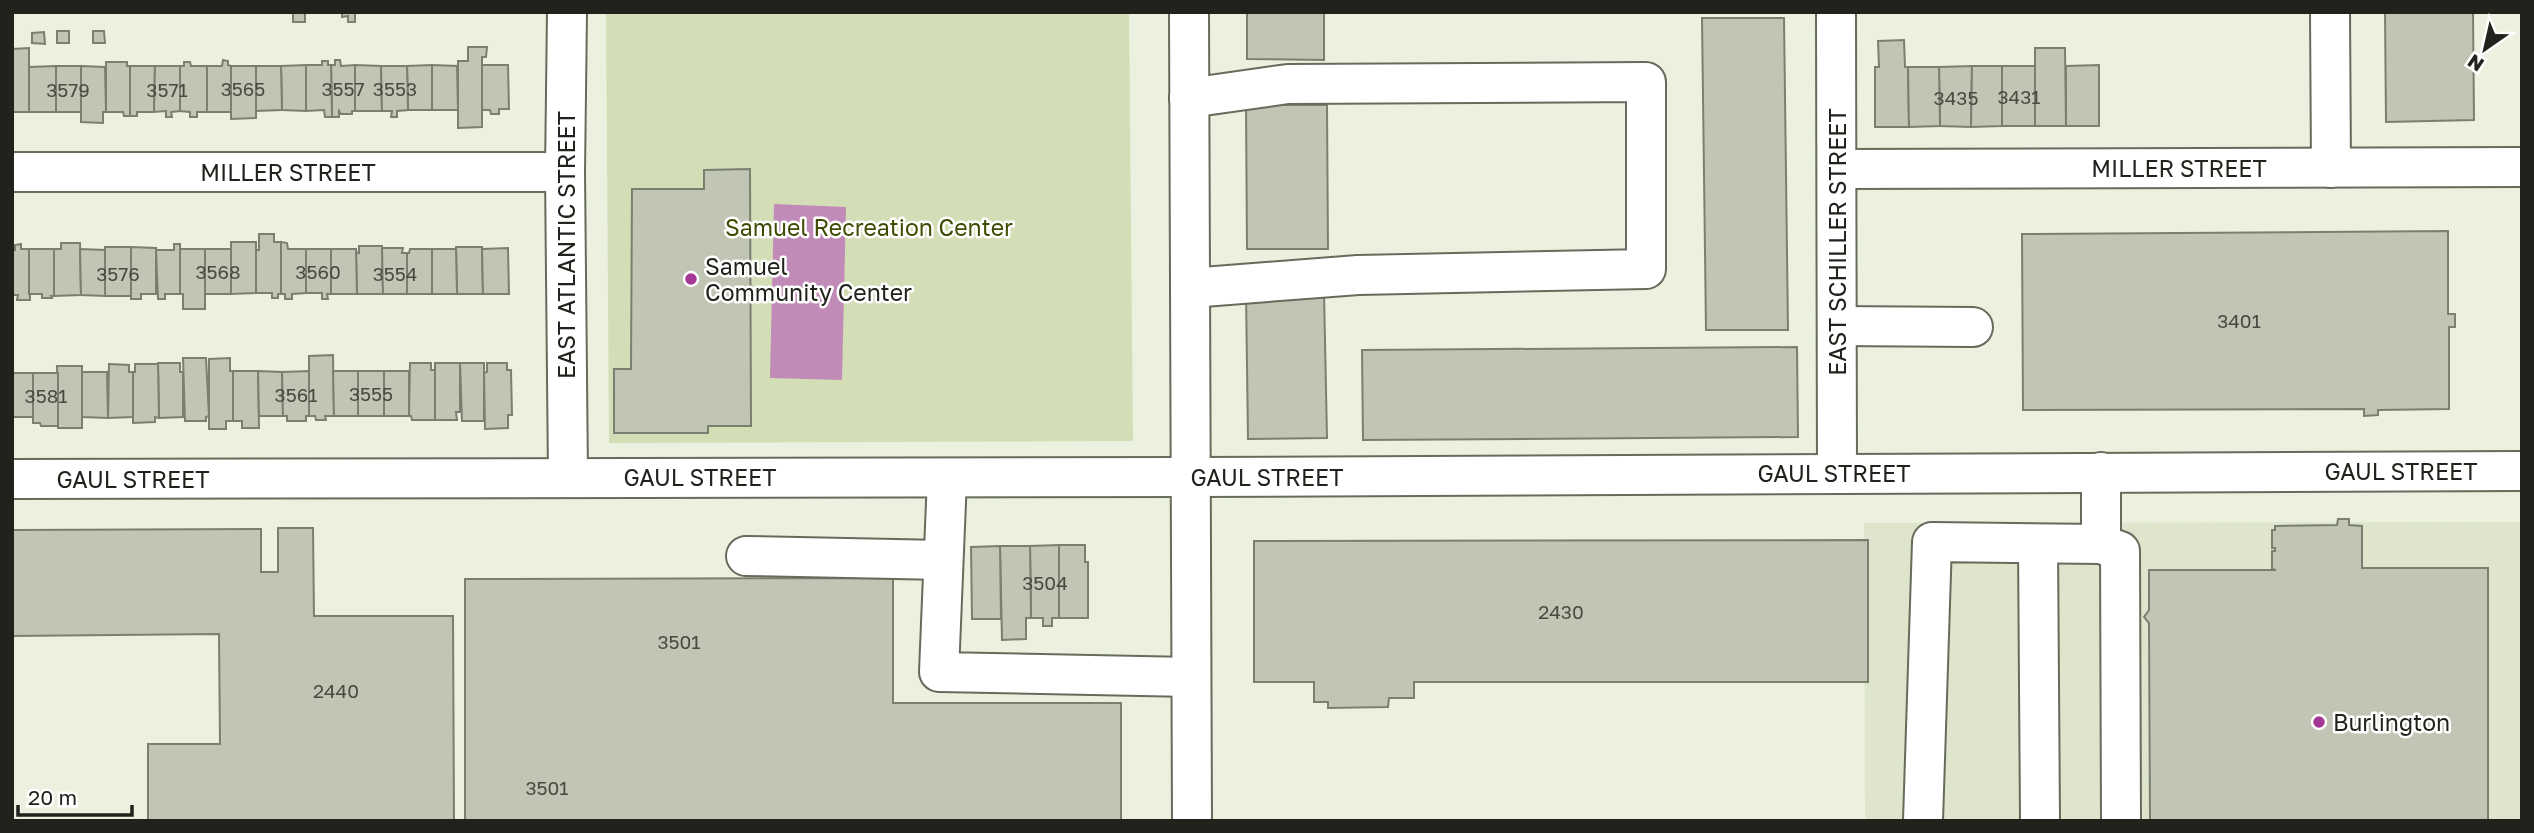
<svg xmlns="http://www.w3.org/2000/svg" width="2534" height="833" font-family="'Golos Text',sans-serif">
  <rect width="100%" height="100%" fill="#ecf1df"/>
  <path fill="#dee5cc" d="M2522 522V821H1865L1864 523Z"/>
  <path fill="#d3deb7" d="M606 12H1129L1133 441 609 443Z"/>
  <path fill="#c08bb6" d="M774 204 846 207 842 380 770 378Z"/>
  <g fill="#c0c5b4" stroke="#7b7f70" stroke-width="2">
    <rect x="293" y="12" width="12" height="10"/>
    <path d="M342 12H355V22H348V16L342 17Z"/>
    <path d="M1247 12H1324V60L1247 59Z"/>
    <path d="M2385 12H2473L2474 120 2386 122Z"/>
    <path d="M1702 18H1784L1788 330H1706Z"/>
    <rect x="57" y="31" width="12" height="12"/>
    <path d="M93 31H104L105 43H93Z"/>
    <path d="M44 32 45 44 32 43V33Z"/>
    <path d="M1904 40 1905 67H1908L1909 127H1875V67H1879L1878 41Z"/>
    <path d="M468 47H487L486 57H482V127L458 128V61H468Z"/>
    <path d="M29 48V112H12V49Z"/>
    <path d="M2035 48H2065L2066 126H2035Z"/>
    <path d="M223 60 228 61V65L231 66V112H207V66H222Z"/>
    <path d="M335 60H340L341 66 355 65V111H352V114H341L339 111V117H332L331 65H335Z"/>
    <path d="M322 61H328V65H331L332 117H325L324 110 306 111V65H322Z"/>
    <path d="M106 62H127V66H130V116H124L123 112H106Z"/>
    <path d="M184 62H190L191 66H207V112H197V117H190V112L180 111V66H184Z"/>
    <path d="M306 65V111L282 110 281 66Z"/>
    <path d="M355 65 381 66 382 111H355Z"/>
    <path d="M432 65 457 66 458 110H432Z"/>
    <path d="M432 65V110H408L407 66Z"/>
    <path d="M482 65H508L509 109H499V114H491L490 110H482Z"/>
    <path d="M2099 65V126H2066V66Z"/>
    <rect x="56" y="66" width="25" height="46"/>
    <path d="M56 66V112H29V67Z"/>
    <path d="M81 66 105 67 106 112H103V123L81 122Z"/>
    <path d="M130 66H155L154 112H137V116H130Z"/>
    <path d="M155 66H180V111L171 112 172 117H166V111L154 112Z"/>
    <path d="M231 66H256V118L231 119Z"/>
    <path d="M256 66H281L282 110 256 111Z"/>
    <path d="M381 66H407L408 110 397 111V117H391L392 111H382Z"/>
    <path d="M1972 66 1971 127 1940 126 1939 67Z"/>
    <path d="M1972 66H2002V126L1971 127Z"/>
    <rect x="2002" y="66" width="33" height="60"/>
    <path d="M1908 67H1939L1940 126 1909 127Z"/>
    <path d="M1246 105H1327L1328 249H1247Z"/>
    <path d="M750 169 751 426H708V433H614V369H631L632 189H704V170Z"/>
    <path d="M2448 231V314H2455V327H2449V409L2378 410V415L2364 416V409L2023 410 2022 234Z"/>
    <path d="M259 234H274V242H281V294H278V298H272V293H256V250H259Z"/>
    <path d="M231 242H256V293L231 294Z"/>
    <path d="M281 242 287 243 288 249H306V293L292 294V299H285V294H281Z"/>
    <path d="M61 243H80L81 295 54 296V249H61Z"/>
    <path d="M21 244V249H29L30 300H17L18 295H12V250H15V245Z"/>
    <path d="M174 244H180V294H165V299H158L156 250H174Z"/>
    <path d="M359 246H382L383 294H357L356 252 359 253Z"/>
    <rect x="105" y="247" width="26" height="49"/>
    <path d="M131 247 156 248V294H141V299H131Z"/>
    <path d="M456 247H482L483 294H457Z"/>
    <path d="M382 248H403L402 253H407V294H383Z"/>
    <path d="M508 248 509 294H483L482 249Z"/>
    <path d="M29 249H54V296H51L52 298H42V294H29Z"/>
    <path d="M80 249 105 250V296L81 295Z"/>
    <path d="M180 249H205V309H183V294H180Z"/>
    <rect x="205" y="249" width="26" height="45"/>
    <path d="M306 249H331V294H327L328 299H322V293H306Z"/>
    <path d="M331 249H356L357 294H331Z"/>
    <path d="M410 249H432V294H407V253H409Z"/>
    <path d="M432 249H456L457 294H432Z"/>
    <path d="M1324 292 1327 438 1248 439 1246 293Z"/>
    <path d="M1797 347 1798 437 1363 440 1362 350Z"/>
    <path d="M333 355 334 416H325L326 420H316L315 416H309V356Z"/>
    <path d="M183 358H206L209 416 206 417V421H185Z"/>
    <path d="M230 358V371H233V421H226V429H209V359Z"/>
    <path d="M158 363H180V372H183V417L159 418Z"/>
    <path d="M410 363H431V370H435V420H412L411 416H409Z"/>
    <path d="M435 363H460V412H456L457 420H435Z"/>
    <path d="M460 363H484V421H462Z"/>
    <path d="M487 363H507V370H511L512 415H508V428L485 429 484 373 487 372Z"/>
    <path d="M109 364 129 365V372H133V417L108 418Z"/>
    <path d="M135 364H158L159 418 155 417V422L133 423V372H135Z"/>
    <path d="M57 366H82V428H58Z"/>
    <path d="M233 371H258L259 428H242V421H233Z"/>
    <path d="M258 371 282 372 283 416H259Z"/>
    <path d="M309 371V416H306V421H287V416H283L282 372Z"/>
    <path d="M333 371H358V416H334Z"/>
    <rect x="358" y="371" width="26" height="45"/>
    <rect x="384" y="371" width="25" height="45"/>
    <path d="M82 372H107L108 418 82 417Z"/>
    <rect x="12" y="373" width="21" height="44"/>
    <path d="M33 373H58V426H41L40 423H33Z"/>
    <path d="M2338 519H2349V525L2362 526V568H2488V821H2150L2149 623 2144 617 2149 610V570H2276L2272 569V551H2275V548H2272V530H2275V526L2337 525Z"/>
    <path d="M278 528H313L314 616H453L454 821H148V744H220L219 634 12 636V530L261 529V572H278Z"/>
    <path d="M1868 540V682H1414V698H1389L1388 707 1328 708V702H1314V682H1254V541Z"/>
    <path d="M1059 545V618H1052V626H1043V618H1031L1030 546Z"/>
    <path d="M1059 545H1085V562H1088V618H1059Z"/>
    <path d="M1000 546H1030L1031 618H1026V639L1002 640Z"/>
    <path d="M1000 546 1001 619H972L971 547Z"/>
    <path d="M893 578V703H1121V821H465V579Z"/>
  </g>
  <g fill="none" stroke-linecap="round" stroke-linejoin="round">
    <defs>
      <g id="minor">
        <path d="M567 12 565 172 568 477"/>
        <path d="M1189 12 1192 821"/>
        <path d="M1836 12 1837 473"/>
        <path d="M2330 12 2331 168"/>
        <path d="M1189 98 1288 84 1646 82V269L1358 275 1190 288"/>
        <path d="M1837 169 2522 167"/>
        <path d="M12 172H565"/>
        <path d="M1837 326 1973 327"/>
        <path d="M947 478 939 672 1191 677"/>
        <path d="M12 479 1190 477 2522 471"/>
        <path d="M2038 544 2040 821"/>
        <path d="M2101 544 2120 551 2121 821"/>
        <path d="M746 556 943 560"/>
        <path d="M1923 821 1932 542 2101 544V472"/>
      </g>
    </defs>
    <use href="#minor" stroke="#666b5b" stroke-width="42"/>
    <use href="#minor" stroke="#fff" stroke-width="38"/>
  </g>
  <g fill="#a53897" stroke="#fff" stroke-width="2.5">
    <circle cx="691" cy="279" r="7"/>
    <circle cx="2319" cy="722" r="7"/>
  </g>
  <g text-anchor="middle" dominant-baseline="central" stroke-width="5" stroke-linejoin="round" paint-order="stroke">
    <g font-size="19" fill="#484b41">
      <text x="243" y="88">3565</text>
      <text x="343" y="88">3557</text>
      <text x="395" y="88">3553</text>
      <text x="68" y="89">3579</text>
      <text x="167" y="89">3571</text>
      <text x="2019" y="96">3431</text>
      <text x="1956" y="97">3435</text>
      <text x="218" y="271">3568</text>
      <text x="318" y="271">3560</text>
      <text x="118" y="273">3576</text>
      <text x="395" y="273">3554</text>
      <text x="2239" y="320">3401</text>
      <text x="371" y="393">3555</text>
      <text x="296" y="394">3561</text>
      <text x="46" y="395">3581</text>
      <text x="1045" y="582">3504</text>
      <text x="1561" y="611">2430</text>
      <text x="679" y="641">3501</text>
      <text x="336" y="690">2440</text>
      <text x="547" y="787">3501</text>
    </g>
    <g font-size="23" fill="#20221b" stroke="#fff">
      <text x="2179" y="168">MILLER STREET</text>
      <text x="288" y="172">MILLER STREET</text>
      <text transform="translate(1837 242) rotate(-90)">EAST SCHILLER STREET</text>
      <text transform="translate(566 245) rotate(-90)">EAST ATLANTIC STREET</text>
      <text x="2401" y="471">GAUL STREET</text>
      <text x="1834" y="473">GAUL STREET</text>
      <text x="700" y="477">GAUL STREET</text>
      <text x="1267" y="477">GAUL STREET</text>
      <text x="133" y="479">GAUL STREET</text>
    </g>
    <g font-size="23" fill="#3e4b00" stroke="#fff">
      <text x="869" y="227">Samuel Recreation Center</text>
    </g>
    <g font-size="23" fill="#20221b" stroke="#fff" text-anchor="start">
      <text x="705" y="266">Samuel<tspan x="705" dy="26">Community Center</tspan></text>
      <text x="2333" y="722">Burlington</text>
    </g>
  </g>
  <rect width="2534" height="833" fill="none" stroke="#20221b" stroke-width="28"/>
  <g transform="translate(2485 49) rotate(214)" stroke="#ffffff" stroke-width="5" paint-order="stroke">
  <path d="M0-5L12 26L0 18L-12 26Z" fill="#20221b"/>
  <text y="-10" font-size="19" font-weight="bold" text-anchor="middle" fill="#20221b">N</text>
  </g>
  <path d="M18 805v10h114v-10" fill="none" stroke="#20221b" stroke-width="3.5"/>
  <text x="28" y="805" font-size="21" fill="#20221b" stroke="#ffffff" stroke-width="5" paint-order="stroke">20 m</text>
</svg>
